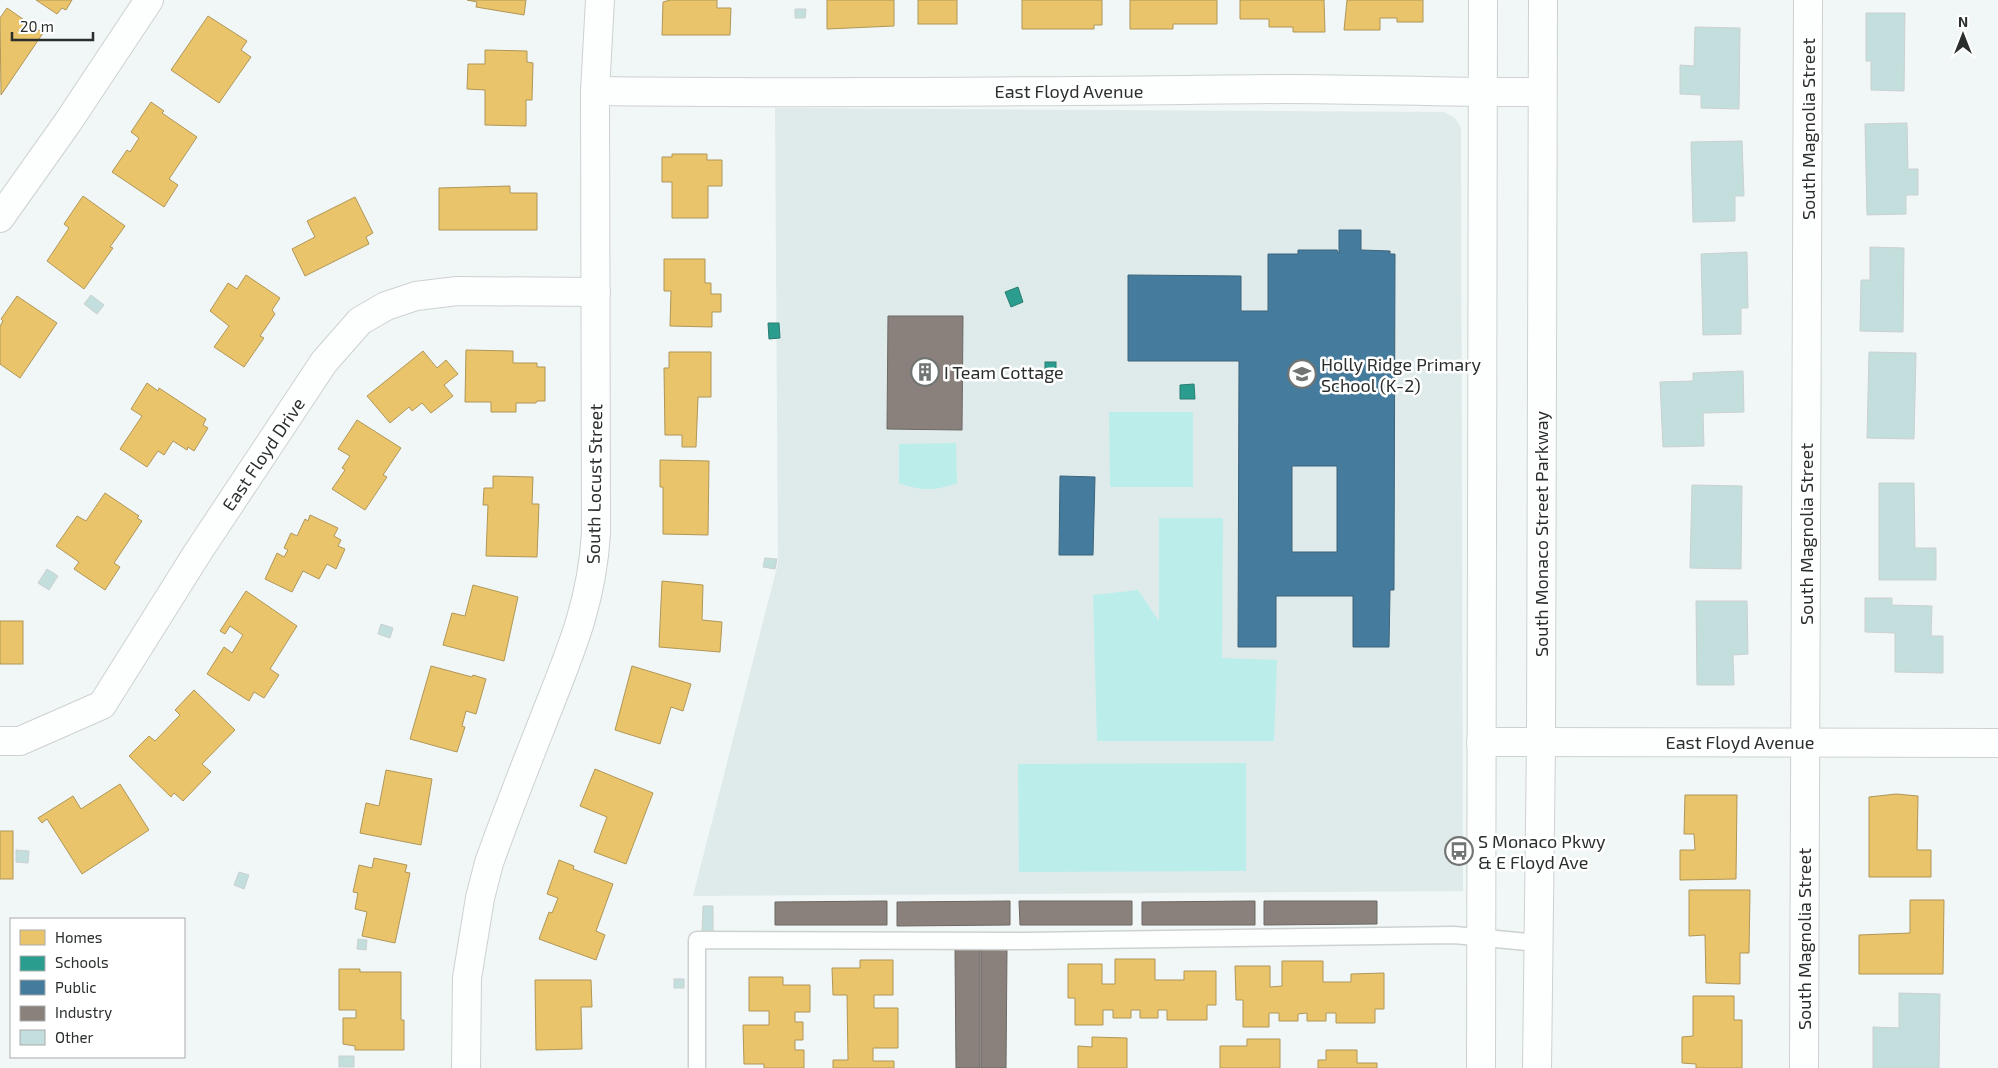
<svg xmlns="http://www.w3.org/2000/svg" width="1998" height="1068" font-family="'Exo 2',sans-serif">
  <rect width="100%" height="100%" fill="#f1f6f6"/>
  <path fill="#deebea" d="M775 108 1444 112 1455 118 1461 128 1463 891 693 896 778 563Z"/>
  <g fill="#bbeeea">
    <path d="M1109 412H1193V487H1110Z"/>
    <path d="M956 443 957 483C936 491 920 491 899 483V444Z"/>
    <path d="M1159 518H1223L1222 658 1277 660 1274 741H1097L1093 595 1138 590 1159 621Z"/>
    <path d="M1246 763V871L1019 872 1018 764Z"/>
  </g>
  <g fill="#e9c46a" stroke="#b09758">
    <path d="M36 0H72L66 10 62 8 57 14Z"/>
    <path d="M467 0H526L524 15 476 7 477 2Z"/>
    <path d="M670 0H717V8H731L730 35H662L663 2Z"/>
    <path d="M827 0H894V26L827 29Z"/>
    <rect x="918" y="0" width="39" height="24"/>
    <path d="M1022 0H1102V25H1094V29H1022Z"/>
    <path d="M1130 0H1217V24H1173V29H1130Z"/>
    <path d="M1240 0H1324L1325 32H1293V27H1269V19H1240Z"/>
    <path d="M1347 0H1423V22H1397V18H1380V30H1344Z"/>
    <path d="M7 8 43 33 1 95 0 18Z"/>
    <path d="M208 16 247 41 241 50 251 57 219 103 171 70Z"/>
    <path d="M485 50 527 51V62L533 63 532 100H526V126L485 125V90L467 89 468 64H485Z"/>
    <path d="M151 102 164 111 162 113 197 137 169 179 178 185 164 207 112 172 127 150 130 152 139 138 131 132Z"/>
    <path d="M672 154H707V160H722V186H708V218H672V182H662V157H672Z"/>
    <path d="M510 186V193H537V230H439V188Z"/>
    <path d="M83 196 125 226 110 247 113 248 84 289 47 261 69 228 64 224Z"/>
    <path d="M355 197 373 233 366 237 369 244 305 276 292 249 315 237 307 221Z"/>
    <path d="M664 259H705V283H711V294H721V312H712V327L670 326 671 291H664Z"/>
    <path d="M246 275 280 298 272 310 275 314 260 336 264 338 244 367 214 347 229 326 210 311 228 283 237 289Z"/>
    <path d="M17 296 57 323 20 378 0 364V326L3 321 1 319Z"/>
    <path d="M466 350 513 351V363H537V367H545V401H537L536 403H516V412H491V402H465Z"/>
    <path d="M423 351 437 368 446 360 458 374 444 385 453 396 431 413 422 403 412 411 409 407 390 423 367 396Z"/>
    <path d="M669 352H711V397H698L696 447H682V435H665L664 368H669Z"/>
    <path d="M147 383 158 391 159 388 206 419 203 425 208 428 194 451 188 447 187 450 173 441 164 455 158 451 147 467 120 449 142 416 131 409Z"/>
    <path d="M357 420 401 448 383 475 387 477 365 510 332 489 345 470 342 468 350 456 338 449Z"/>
    <path d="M660 460 709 461 708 535 663 534V487H660Z"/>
    <path d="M493 476 533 477 532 504H539L537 557 486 556 488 505H483L484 488H493Z"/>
    <path d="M105 493 139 516 137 518 142 521 114 563 120 567 105 590 74 569 79 562 56 546 77 516 86 521Z"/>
    <path d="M310 515 338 528 334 536 341 540 338 546 345 549 336 569 327 564 319 579 303 571 292 592 265 579 277 553 284 557 288 550 284 548 291 533 297 536 305 519 308 521Z"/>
    <path d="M662 581 703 585 702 620 722 622 720 652 659 647Z"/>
    <path d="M473 585 518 597 504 661 443 645 452 613 465 616Z"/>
    <path d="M246 591 297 626 270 669 279 675 264 698 254 692 249 701 207 674 224 647 232 653 243 635 230 626 225 634 220 631Z"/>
    <rect x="0" y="621" width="23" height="43"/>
    <path d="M431 666 472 677 473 675 486 679 476 714 466 711 462 726 465 727 457 752 410 739Z"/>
    <path d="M632 666 691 684 683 711 671 707 660 744 615 730Z"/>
    <path d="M194 690 235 730 202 764 211 772 183 801 174 793 171 797 129 756 149 736 155 741 180 715 175 710Z"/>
    <path d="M595 769 653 793 626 864 594 852 607 817 580 806Z"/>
    <path d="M386 770 432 779 421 845 360 833 366 803 379 806Z"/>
    <path d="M120 784 149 830 82 874 47 819 42 823 38 818 73 796 81 809Z"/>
    <path d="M1896 794 1918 796 1917 850H1931V877H1869V797Z"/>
    <path d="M1685 795H1737L1736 879 1680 880V850H1695L1694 834H1684Z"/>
    <rect x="0" y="831" width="13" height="48"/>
    <path d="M374 858 407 865 405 872 410 873 395 943 362 936 367 912 355 909 358 893 353 892 359 865 372 868Z"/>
    <path d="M559 860 574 866 573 869 613 884 596 931 605 935 596 960 539 939 549 912 552 913 558 898 547 894Z"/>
    <path d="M1689 890H1750L1749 953H1740V984L1706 983 1705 935 1689 936Z"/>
    <path d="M1910 900H1944L1943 974H1859V935L1910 933Z"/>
    <path d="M1115 959H1155V980H1184V971H1216V1005H1207V1020H1167V1010H1158V1018H1140V1010H1131V1018H1113V1010H1103V1025H1075V998H1068V964H1102V984H1115Z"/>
    <path d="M860 960H893V995H874V1008H898V1048H873V1061H894V1068H833V1060H848L847 995H833L832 968H860Z"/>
    <path d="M1282 961H1323V982H1351V974L1384 973V1009H1375V1023H1336V1013H1326V1021H1307V1013L1298 1014V1021H1279V1013H1269V1027H1243V1000H1236L1235 966H1270V987L1282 986Z"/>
    <path d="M339 969H360V972H401V1020H404V1050H355V1046L343 1044V1018H356V1010H339Z"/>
    <path d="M749 977H783V985H810V1012H795V1022H803V1040H795V1050H804V1068H764V1064H744L743 1025H769V1011H749Z"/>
    <path d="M535 980H591L592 1007H581L582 1049 536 1050Z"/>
    <path d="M1693 996H1734V1020H1742V1068H1696V1064L1682 1063V1037L1693 1036Z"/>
    <path d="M1092 1037 1127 1038V1068H1078V1046L1092 1047Z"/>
    <path d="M1247 1039H1280V1068H1220V1046H1247Z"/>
    <path d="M1326 1050H1357V1063H1377V1068H1318V1060H1326Z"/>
  </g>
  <g fill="#2a9d8f" stroke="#2a7c72">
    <path d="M1018 287 1023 302 1011 307 1005 292Z"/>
    <path d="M768 323H779L780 338 769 339Z"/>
    <rect x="1045" y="362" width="11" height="16"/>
    <path d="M1194 384 1195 399H1180V385Z"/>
  </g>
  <g fill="#457b9d" stroke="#3d647b" fill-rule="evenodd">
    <path d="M1339 230H1361V250L1390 251V254H1395L1394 590H1390L1389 647H1353V596H1276V647H1238L1239 361H1128V275L1241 276V311H1268V254H1298V250H1337L1339 254ZM1292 466H1337V552H1292Z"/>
    <path d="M1060 476 1095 477 1093 555H1059Z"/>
  </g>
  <g fill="#8a817c" stroke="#6d6864">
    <path d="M888 316H963L962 430 887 429Z"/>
    <path d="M887 901V925H775V902Z"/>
    <path d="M1010 901V925L897 926V902Z"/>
    <path d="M1019 901H1132V925H1020Z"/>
    <path d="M1255 901V925H1142V902Z"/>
    <path d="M1264 901H1377V924L1264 925Z"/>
    <path d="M955 948H980V1068H956Z"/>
    <path d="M981 948H1007L1006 1068H981Z"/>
  </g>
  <g fill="#c2dfdd" stroke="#ccd0d0">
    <path d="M795 9H806L805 18H795Z"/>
    <path d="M1866 13H1905L1904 91 1871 90V61H1866Z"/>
    <path d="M1695 27 1740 28 1739 109 1701 108V95L1680 94V65L1694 66Z"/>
    <path d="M1907 123 1908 169H1918V195H1906V214L1867 215 1865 124Z"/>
    <path d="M1742 141 1744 196H1735V221L1693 222 1691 142Z"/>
    <path d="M1870 247 1904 248 1903 332 1860 331 1861 280H1870Z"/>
    <path d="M1747 252 1748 308H1741V334L1703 335 1701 254Z"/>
    <path d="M91 295 104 305 97 314 84 304Z"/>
    <path d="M1869 352 1916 353 1914 439 1867 438Z"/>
    <path d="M1743 371 1744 412 1703 413 1704 446 1663 447 1660 382 1693 381V373Z"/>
    <path d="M1879 483H1914L1915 548H1936V580H1879Z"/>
    <path d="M1692 485 1742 486 1741 569 1690 568Z"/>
    <path d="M765 558 777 559 775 569 763 567Z"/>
    <path d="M47 569 58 576 49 590 38 583Z"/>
    <path d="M1865 598H1892V605L1932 606 1931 636H1943V673L1895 672V633L1865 632Z"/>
    <path d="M1696 601H1747L1748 654 1733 655 1734 685H1697Z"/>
    <path d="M381 624 393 628 390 638 378 634Z"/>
    <path d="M16 850 29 851 28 863 16 862Z"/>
    <path d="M239 872 249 875 244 889 234 885Z"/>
    <path d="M703 906H713V932H702Z"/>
    <path d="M358 939 367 940 366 950 357 949Z"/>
    <rect x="674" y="979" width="10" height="9"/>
    <path d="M1899 993 1940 994 1939 1068H1873V1027L1899 1028Z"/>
    <rect x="339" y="1056" width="15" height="11"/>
  </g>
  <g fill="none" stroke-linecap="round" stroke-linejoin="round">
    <defs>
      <path id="lane" d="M697 1068V940L1025 941 1454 935 1538 943"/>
      <g id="street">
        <path d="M595 91C825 94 1055 91 1285 89 1371 89 1457 93 1542 92"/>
        <path d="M0 218 68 122 149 0"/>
        <path d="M0 741H20L102 705 198 552 324 362 360 321 386 306 416 296 457 291 596 292"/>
        <path d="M1481 742 1998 743"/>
        <path d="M466 1068 467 978 480 898 489 863C507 812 527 762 547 711 572 648 592 601 596 533L595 91 600 0"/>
        <path d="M1804 1068 1808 0"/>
      </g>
      <g id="secondary">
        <path d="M1481 1068 1483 0"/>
        <path d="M1537 1068 1541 742 1543 0"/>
      </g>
    </defs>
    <use href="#lane" stroke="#cdd2d1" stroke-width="19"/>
    <use href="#street" stroke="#cdd2d1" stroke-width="30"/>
    <use href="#secondary" stroke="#cdd2d1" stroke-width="30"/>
    <use href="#lane" stroke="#fdfefe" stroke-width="16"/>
    <use href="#street" stroke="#fdfefe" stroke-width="28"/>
    <use href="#secondary" stroke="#fdfefe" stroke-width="28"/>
  </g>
  <defs>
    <symbol id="building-ring" viewBox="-11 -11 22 22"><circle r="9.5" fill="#fff" stroke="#707473" stroke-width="1.5"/><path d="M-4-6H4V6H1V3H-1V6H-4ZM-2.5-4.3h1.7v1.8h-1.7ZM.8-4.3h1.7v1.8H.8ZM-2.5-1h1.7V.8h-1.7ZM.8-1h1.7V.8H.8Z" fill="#707473"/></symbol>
    <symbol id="school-ring" viewBox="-11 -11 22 22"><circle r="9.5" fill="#fff" stroke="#707473" stroke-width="1.5"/><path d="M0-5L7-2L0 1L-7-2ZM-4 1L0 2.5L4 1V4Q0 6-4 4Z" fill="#707473"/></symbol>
    <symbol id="bus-ring" viewBox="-11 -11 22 22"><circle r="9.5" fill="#fff" stroke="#707473" stroke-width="1.5"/><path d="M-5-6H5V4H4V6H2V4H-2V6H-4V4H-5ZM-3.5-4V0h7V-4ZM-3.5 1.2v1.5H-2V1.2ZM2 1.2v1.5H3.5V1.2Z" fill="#707473"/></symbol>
  </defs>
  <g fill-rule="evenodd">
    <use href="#building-ring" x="909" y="356" width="32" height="32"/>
    <use href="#school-ring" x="1286" y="358" width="32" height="32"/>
    <use href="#bus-ring" x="1443" y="835" width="32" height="32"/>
  </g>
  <g text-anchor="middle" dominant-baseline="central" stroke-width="5" stroke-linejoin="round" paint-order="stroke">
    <g font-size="18" fill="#2a2e2d" stroke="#fff">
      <text x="1069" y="91">East Floyd Avenue</text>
      <text transform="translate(1808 129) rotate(-90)">South Magnolia Street</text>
      <text transform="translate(263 454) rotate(-56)">East Floyd Drive</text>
      <text transform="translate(594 484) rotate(-89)">South Locust Street</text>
      <text transform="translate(1541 534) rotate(-90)">South Monaco Street Parkway</text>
      <text transform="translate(1806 534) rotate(-90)">South Magnolia Street</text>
      <text x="1740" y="742">East Floyd Avenue</text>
      <text transform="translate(1804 939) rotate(-90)">South Magnolia Street</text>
    </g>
    <g font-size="18" fill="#2a2e2d" stroke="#fff" text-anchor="start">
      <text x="1321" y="364">Holly Ridge Primary<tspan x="1321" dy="21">School (K-2)</tspan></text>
      <text x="944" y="372">I Team Cottage</text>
      <text x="1478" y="841">S Monaco Pkwy<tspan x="1478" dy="21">&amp; E Floyd Ave</tspan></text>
    </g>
  </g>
  <rect x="10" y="918" width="175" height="140" fill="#ffffff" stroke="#aaabab"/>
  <rect x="20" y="930" width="25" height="15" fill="#e9c46a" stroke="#aaabab"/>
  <text x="55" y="943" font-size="15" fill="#2a2e2d">Homes</text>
  <rect x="20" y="956" width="25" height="15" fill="#2a9d8f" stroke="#aaabab"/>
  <text x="55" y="968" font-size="15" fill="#2a2e2d">Schools</text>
  <rect x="20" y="980" width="25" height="15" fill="#457b9d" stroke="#aaabab"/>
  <text x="55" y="993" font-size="15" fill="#2a2e2d">Public</text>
  <rect x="20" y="1006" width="25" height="15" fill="#8a817c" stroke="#aaabab"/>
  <text x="55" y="1018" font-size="15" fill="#2a2e2d">Industry</text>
  <rect x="20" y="1030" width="25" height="15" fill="#c2dfdd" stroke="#aaabab"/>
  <text x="55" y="1043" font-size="15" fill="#2a2e2d">Other</text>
  <g transform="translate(1963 35)" stroke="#ffffff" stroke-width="4" paint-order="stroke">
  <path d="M0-4L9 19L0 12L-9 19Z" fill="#2a2e2d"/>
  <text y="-8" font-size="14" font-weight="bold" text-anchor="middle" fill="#2a2e2d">N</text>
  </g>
  <path d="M12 32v8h81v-8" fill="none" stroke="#2a2e2d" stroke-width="2.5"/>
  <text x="20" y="32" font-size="15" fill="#2a2e2d" stroke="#ffffff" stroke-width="4" paint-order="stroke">20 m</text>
</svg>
